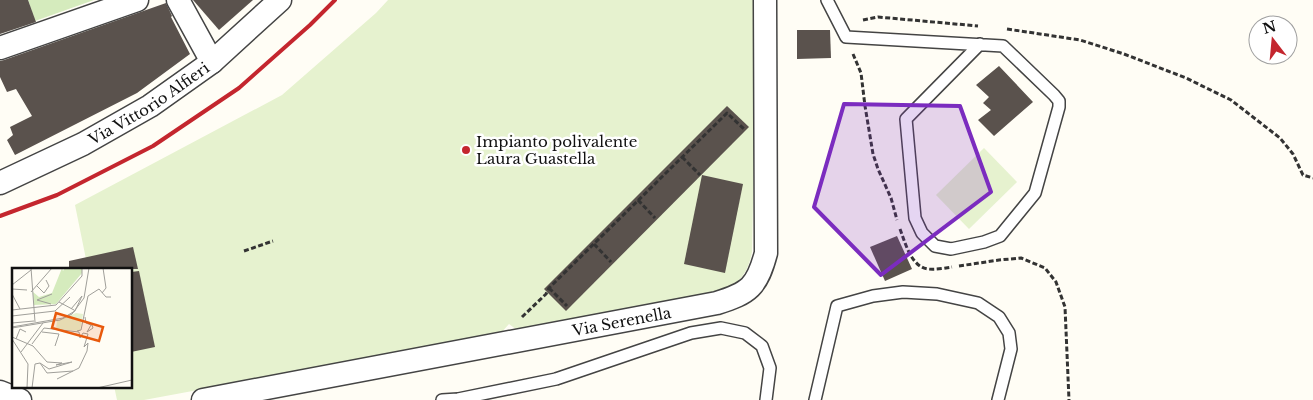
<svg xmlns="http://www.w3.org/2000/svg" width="1313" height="400" font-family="'Libre Baskerville',serif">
  <rect width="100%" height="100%" fill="#fffdf5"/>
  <path fill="#d5ebbd" d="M28 0H94L35 21Z"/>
  <g fill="#e6f2cf">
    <path d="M388 0H757L752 252C747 278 736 286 712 294L517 330 509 324 500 334 144 400H117L114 386H131V269H88L75 205 282 95 376 13Z"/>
    <path d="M984 148 1017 182 969 229 936 195Z"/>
  </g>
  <g fill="#5a524d">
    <path d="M0 0H28L36 22 0 34Z"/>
    <path d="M193 0H253L219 30Z"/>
    <path d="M166 3 172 16 171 17 190 54 137 93 15 155 7 140 13 135 10 127 32 116 16 89 7 92 0 77V61L4 60Z"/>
    <path d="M797 30H830L831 58 797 59Z"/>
    <path d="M999 66 1033 102 994 136 978 120 991 110 983 103 989 97 976 85Z"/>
    <path d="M727 106 749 127 566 311 544 289Z"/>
    <path d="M702 175 743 184 725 273 684 264Z"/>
    <path d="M897 236 912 269 885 281 870 247Z"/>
    <path d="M133 247 138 269H69V261Z"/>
    <path d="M139 271 155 347 131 352V272Z"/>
  </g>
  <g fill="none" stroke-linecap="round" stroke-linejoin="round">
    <defs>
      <g id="lane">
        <path d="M827 0 846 37 1003 46 1054 95 1059 101V107L1035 193 1000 236 984 242 951 249 935 246 922 233 915 218 906 119 980 44"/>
        <path d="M442 400 458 399 556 379 691 333 721 328 745 333 762 346 770 368 766 400"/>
        <path d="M815 400 837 306 873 296 903 292 937 294 978 303 999 317 1009 333 1011 349 998 400"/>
      </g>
      <g id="street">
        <path d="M178 0 212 62"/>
        <path d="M0 48 137 0"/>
        <path id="s1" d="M0 183 83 144 150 106 212 62 280 0"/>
        <path d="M0 392 20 400"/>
        <path id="s2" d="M203 400 717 303C749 293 757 287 766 253L765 0"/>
      </g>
    </defs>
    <use href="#lane" stroke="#444" stroke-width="14"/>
    <use href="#street" stroke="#444" stroke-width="25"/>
    <g stroke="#333" stroke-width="3" stroke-dasharray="5 2.5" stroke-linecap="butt">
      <path d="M863 20 878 17 978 26"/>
      <path d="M1007 29 1080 40 1124 54 1186 78 1231 100 1280 138 1293 154 1303 175 1313 178"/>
      <path d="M853 54 861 73 865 106 873 154 878 169 891 198 897 220"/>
      <path d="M682 157 700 175"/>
      <path d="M638 200 655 218"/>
      <path d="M900 229C905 242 911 267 928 269 936 270 945 268 952 267"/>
      <path d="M594 244 611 262"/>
      <path d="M244 251 273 241"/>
      <path d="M959 266 999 260 1021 258 1045 268 1056 282 1065 307 1069 400"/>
      <path d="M549 288 567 306"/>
      <path d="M522 317 546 294 549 288 727 113 744 129"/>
    </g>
    <use href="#lane" stroke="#fff" stroke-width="11"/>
    <use href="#street" stroke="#fff" stroke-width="22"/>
    <path stroke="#c4262e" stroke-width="4" d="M0 216 57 195 153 146 239 88 310 25 335 0"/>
  </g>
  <path fill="#7b2cbf" fill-opacity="0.2" stroke="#7b2cbf" stroke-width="4" stroke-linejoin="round" d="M844 104 960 106 991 192 881 275 814 207Z"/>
  <circle fill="#c4262e" stroke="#fff" stroke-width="2" cx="466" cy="150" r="5"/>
  <g text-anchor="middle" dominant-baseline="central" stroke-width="5" stroke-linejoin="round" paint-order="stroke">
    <g font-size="15" fill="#111" stroke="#fff">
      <text stroke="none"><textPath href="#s1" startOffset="169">Via Vittorio Alfieri</textPath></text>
      <text stroke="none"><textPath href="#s2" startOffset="426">Via Serenella</textPath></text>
    </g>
    <g font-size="15" fill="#111" stroke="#fff" text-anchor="start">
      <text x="476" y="141">Impianto polivalente<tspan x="476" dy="17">Laura Guastella</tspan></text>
    </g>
  </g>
  <g transform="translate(12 268)">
    <rect width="120" height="120" fill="#fffdf5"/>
    <path d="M50 0 51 3 53 0H70V5L44 36 22 37 21 24 27 29 40 25Z" fill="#d5ebbd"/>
    <path d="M64 45 71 46 68 63 44 61 45 53Z" fill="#e6f2cf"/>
    <path fill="none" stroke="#a09f9a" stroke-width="1" d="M19 0 23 54M0 17 19 2M25 18 32 25 37 18 34 12M0 21 15 22M19 24 40 0M90 25 94 20 91 0M0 26 8 41M47 34 62 42M39 36 25 32 40 26M59 41 70 28M0 42 44 37 70 8V0M0 48 43 43 58 29M73 49 74 55 79 57H80L81 60 75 64 79 57M0 55 22 53M0 59 51 50 63 43 70 28M0 60 48 52 60 46 72 30 77 0M65 63 69 62 76 28 87 21 94 29H99M30 64 47 66 43 78M0 69 21 78 35 94 50 95 44 97 60 94 37 101 28 95M0 71 16 96 15 120M4 71 8 61 14 64M20 76 32 60 67 64 68 70 71 65 76 66 72 79 76 75 75 83 67 100 61 103M9 84 31 55M20 120 23 96 28 95 35 105 61 103 45 111M85 120 120 112"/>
    <path fill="#e8590c" fill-opacity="0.15" stroke="#e8590c" stroke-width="2.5" d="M44 45 91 59 87 73 40 60Z"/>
    <rect width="120" height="120" fill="none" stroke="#111" stroke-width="2.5"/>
  </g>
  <g transform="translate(1273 40) rotate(344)"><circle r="24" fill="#ffffff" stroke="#a0a0a0"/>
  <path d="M0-4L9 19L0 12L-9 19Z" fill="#c4262e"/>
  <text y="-8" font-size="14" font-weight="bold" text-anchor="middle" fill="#111111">N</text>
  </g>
</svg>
